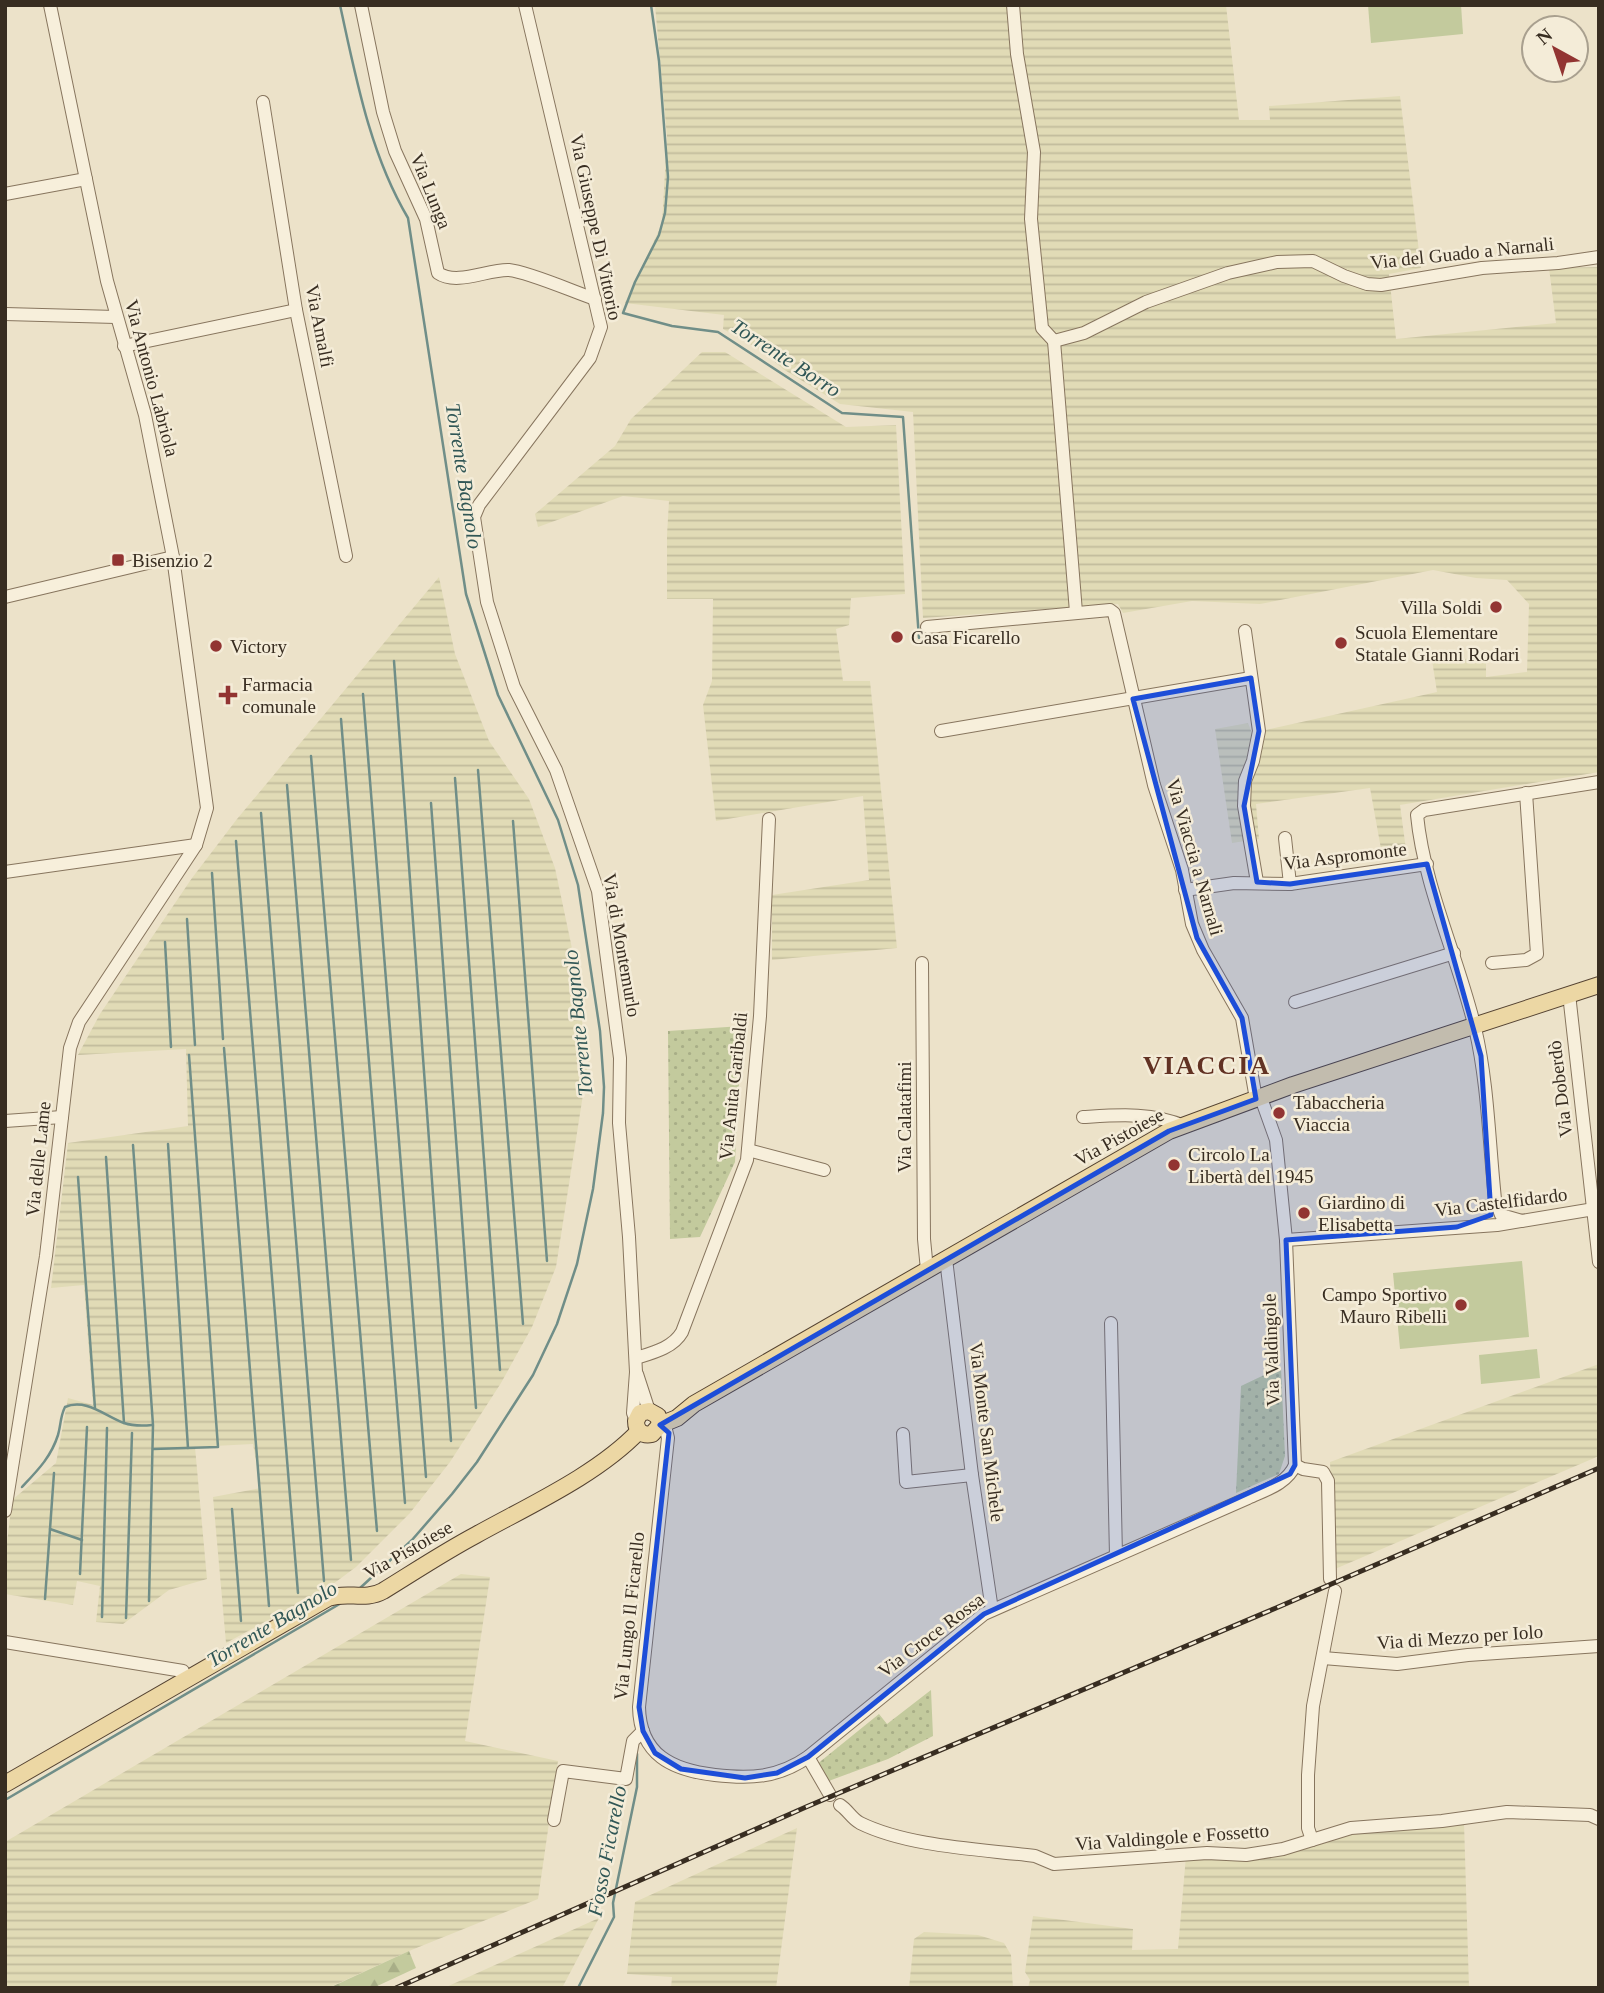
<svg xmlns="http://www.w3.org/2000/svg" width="1604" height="1993" font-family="Georgia,serif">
  <defs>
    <pattern id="farmland-rules" width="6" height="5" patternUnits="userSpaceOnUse" patternTransform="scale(1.75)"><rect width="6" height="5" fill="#e1dbb6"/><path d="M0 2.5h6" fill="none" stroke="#c2bc9c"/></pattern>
    <pattern id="forest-firs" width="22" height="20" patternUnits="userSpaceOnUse" patternTransform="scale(1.75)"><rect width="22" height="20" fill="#c3ca9d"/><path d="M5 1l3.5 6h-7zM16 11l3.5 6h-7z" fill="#a8ae87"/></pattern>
    <pattern id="park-dots" width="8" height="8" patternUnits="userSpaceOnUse" patternTransform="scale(1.75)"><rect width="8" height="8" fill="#c3ca9d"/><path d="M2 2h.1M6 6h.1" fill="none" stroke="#a8ae87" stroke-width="1.8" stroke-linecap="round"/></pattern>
  </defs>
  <rect width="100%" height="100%" fill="#ece2c9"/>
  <g fill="url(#farmland-rules)">
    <path d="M655 5H1226L1239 120H1270L1269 106 1400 96 1421 268 1389 274 1396 339 1556 323 1549 268 1599 267V772L1400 805 1407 857 1383 860 1370 788 1256 804 1259 839 1232 843 1215 729 1248 723 1252 733 1437 692 1432 660 1486 658V677L1527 672 1529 604 1507 580 1476 578 1433 570 1260 604 1192 601 1123 613 1118 604 923 618 913 412 840 404 783 369 761 350 723 329 724 315 625 303 662 224 667 137Z"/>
    <path d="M702 352H725L846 427 896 425 905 594 851 598 849 625 836 629 843 681H870L897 948 772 960V895L869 880 863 796 716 821 703 705 712 681 713 599H667V535L669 501 623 496 538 527 535 514 615 446 631 419Z"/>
    <path d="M439 577 455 654 489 741 529 799 555 868 577 972 587 1069 556 1267 532 1327 501 1383 450 1462 410 1513 356 1567 329 1587 226 1643 213 1497 261 1488 253 1444 195 1447 207 1579 169 1590 123 1624 96 1622 100 1586 77 1581 73 1605 5 1594V1560L12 1500 56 1463 68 1398 93 1405 84 1285 51 1288 68 1143 188 1126 186 1049 78 1055 100 1014 192 878 237 819Z"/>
    <path d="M1599 1364V1456L1335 1569 1330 1462Z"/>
    <path d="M461 1574 490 1577 465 1741 558 1761 538 1899 409 1951 328 1988H5V1842Z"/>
    <path d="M1464 1822 1469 1988H1028L1030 1980 1025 1972 1033 1916 1133 1929 1132 1950 1178 1949 1186 1856 1242 1857 1349 1834Z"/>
    <path d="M797 1828 776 1988H671L672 1977 627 1974 635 1902Z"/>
    <path d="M599 1918 562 1988H444Z"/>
    <path d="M924 1932 978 1935 1004 1943 1011 1955 1013 1988H909L914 1939Z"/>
  </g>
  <g fill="#c3ca9d">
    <path d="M1368 5H1461L1463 34 1371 43Z"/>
    <path d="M1522 1261 1529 1337 1400 1349 1393 1273Z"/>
    <path d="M1537 1349 1540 1378 1481 1384 1479 1355Z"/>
  </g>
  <path fill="url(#forest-firs)" d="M409 1951 416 1968 373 1988H329Z"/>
  <g fill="url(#park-dots)">
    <path d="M742 1026 735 1162 700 1237 670 1239 668 1031Z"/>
    <path d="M1281 1367 1285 1456 1279 1474 1236 1493 1241 1386Z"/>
    <path d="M931 1690 933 1736 888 1759 826 1782 816 1765 879 1714 887 1724Z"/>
  </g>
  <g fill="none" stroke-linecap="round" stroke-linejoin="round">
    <g stroke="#708e88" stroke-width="2.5">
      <path d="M340 5C356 78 370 154 408 218L466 594 498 695 558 820 578 885 600 1031 604 1087 603 1113 593 1189 577 1264 557 1324 533 1375 477 1462 452 1494 412 1540 359 1589"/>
      <path d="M651 5 659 61 668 177 665 213 659 235 635 282 623 313 672 326 718 332 842 413 903 417 919 638"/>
      <path d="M394 661 451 1441"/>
      <path d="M363 694 426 1477"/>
      <path d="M341 719 405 1503"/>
      <path d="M311 756 377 1531"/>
      <path d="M478 770 523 1324"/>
      <path d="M455 778 500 1370"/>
      <path d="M287 785 351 1560"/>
      <path d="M431 803 476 1408"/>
      <path d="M261 813 324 1581"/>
      <path d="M513 821 547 1261"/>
      <path d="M236 841 298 1593"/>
      <path d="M212 873 223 1039"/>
      <path d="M187 919 195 1045"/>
      <path d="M165 942 171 1047"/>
      <path d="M224 1048 269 1606"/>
      <path d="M168 1144 188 1448"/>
      <path d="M133 1145 153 1425 149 1601"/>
      <path d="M106 1157 124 1423"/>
      <path d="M78 1177 95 1408"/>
      <path d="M153 1449 218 1447 189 1055"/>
      <path d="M22 1487C38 1470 51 1457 58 1435 61 1425 60 1417 65 1407 86 1398 105 1416 124 1423 133 1426 142 1426 152 1425"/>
      <path d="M232 1509 241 1621"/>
      <path d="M50 1529 82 1540"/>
      <path d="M80 1574 87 1427"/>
      <path d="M45 1599 54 1473"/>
      <path d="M102 1617 107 1428"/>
      <path d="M126 1618 132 1433"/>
      <path d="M5 1800 343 1602"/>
      <path d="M578 1988 614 1917 613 1903 637 1787V1754"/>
    </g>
    <defs>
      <g id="minor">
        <path d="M361 5 383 112 395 151 426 219 438 273C457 286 488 269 509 270 529 272 574 292 595 299"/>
        <path d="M525 5 601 327 590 358 479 505 474 517 487 602 514 687 556 770 598 891 620 1058 619 1123 629 1237 636 1372 633 1413 636 1421"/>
        <path d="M1013 5 1017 54 1034 152 1031 219 1042 328 1054 341"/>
        <path d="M263 102 296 310 346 556"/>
        <path d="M5 194 86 179"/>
        <path d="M5 314 116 317"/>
        <path d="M1054 341 1084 333 1146 302 1228 273 1277 262 1313 261 1344 276 1367 284 1381 285 1482 268 1558 263 1599 257"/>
        <path d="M1054 341 1076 612"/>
        <path d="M124 346 296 310"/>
        <path d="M5 597 173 557"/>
        <path d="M927 627 1110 610 1114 613 1154 785 1182 870 1192 924 1203 950 1242 1018 1256 1099"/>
        <path d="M1245 631 1259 731 1253 761 1245 781 1244 806 1257 882"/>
        <path d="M941 731 1251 678"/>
        <path d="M1285 838 1290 884"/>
        <path d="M5 872 196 845"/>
        <path d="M1185 890 1234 883 1290 884 1427 864"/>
        <path d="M922 963 924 1239 927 1270"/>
        <path d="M1492 963 1526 960 1537 954 1526 793"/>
        <path d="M1569 994 1599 1262"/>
        <path d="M1295 1002 1454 953"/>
        <path d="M1083 1117C1118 1115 1152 1112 1184 1126"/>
        <path d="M5 1121 62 1117"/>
        <path d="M748 1150 824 1170"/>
        <path d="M1522 1221 1501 1215 1495 1199C1489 1142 1488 1083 1475 1028 1458 957 1424 887 1417 815L1424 810 1599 782"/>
        <path d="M1286 1240 1497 1225 1594 1209"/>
        <path d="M946 1259 972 1475 992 1610"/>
        <path d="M1111 1323 1116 1556"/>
        <path d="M636 1358C652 1353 673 1348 682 1332L747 1160 760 1016 769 819"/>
        <path d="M637 1374 649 1411"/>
        <path d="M660 1425 666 1430 668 1438 639 1707C640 1755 672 1770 715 1775 750 1779 778 1778 808 1757L984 1614 1248 1498C1265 1490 1287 1484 1295 1465L1286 1240 1276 1140 1261 1098"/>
        <path d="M903 1434 906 1482 972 1475"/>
        <path d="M1295 1465 1303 1469 1323 1472 1328 1481 1330 1579"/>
        <path d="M5 1511 46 1256 70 1048 79 1022 196 845 207 808 173 557 145 415 107 281 50 5"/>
        <path d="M5 1642 183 1671"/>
        <path d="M1323 1658 1397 1664 1468 1655 1599 1646"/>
        <path d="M808 1757 830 1795"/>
        <path d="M840 1805C848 1810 851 1818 860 1823 909 1847 980 1849 1035 1856L1054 1864 1207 1853 1246 1855 1283 1849 1351 1828 1442 1821 1507 1812 1590 1815 1599 1819"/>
        <path d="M554 1820 563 1771 626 1779 633 1741 643 1731"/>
        <path d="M1312 1840 1308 1828V1775L1313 1706 1335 1591"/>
      </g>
      <g id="major">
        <path d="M660 1425 658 1416 649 1411 640 1413 636 1421C636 1431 642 1436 652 1434L660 1425 677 1418 694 1404 1169 1131 1293 1085 1599 985"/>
        <path d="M5 1784 328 1598C347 1591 365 1601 383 1591 414 1572 444 1552 476 1535 528 1506 597 1475 639 1431"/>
      </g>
    </defs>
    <use href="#minor" stroke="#87755e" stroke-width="14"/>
    <use href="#major" stroke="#554332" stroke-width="18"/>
    <use href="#minor" stroke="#f7efdb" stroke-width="12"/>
    <use href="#major" stroke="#ecd7a4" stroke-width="16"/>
    <defs>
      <path id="rail" d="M396 1988 806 1807 1276 1608 1599 1468"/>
    </defs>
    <use href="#rail" stroke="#382d21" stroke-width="5"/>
    <use href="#rail" stroke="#f4ecd8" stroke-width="2.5" stroke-dasharray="8" stroke-linecap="butt"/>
  </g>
  <path fill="#1d4ed8" fill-opacity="0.2" stroke="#1d4ed8" stroke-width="5" stroke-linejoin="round" d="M1251 678 1259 731 1244 806 1257 882 1290 884 1427 864 1481 1056 1491 1215 1457 1227 1286 1240 1295 1465 1290 1474 984 1614 808 1757 777 1773 745 1778 681 1769 655 1753 643 1731 639 1707 669 1433 660 1425 1169 1131 1256 1099 1242 1018 1197 938 1133 699Z"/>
  <g fill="#923432" stroke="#f4ecd8" stroke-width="2.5">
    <rect x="111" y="553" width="14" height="14" rx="3.5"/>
    <circle cx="1496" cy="607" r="7"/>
    <circle cx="897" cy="637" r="7"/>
    <circle cx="1341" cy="643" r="7"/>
    <circle cx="216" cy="646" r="7"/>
    <path d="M224.5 684.5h7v7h7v7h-7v7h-7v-7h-7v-7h7z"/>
    <circle cx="1279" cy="1113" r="7"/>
    <circle cx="1174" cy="1165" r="7"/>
    <circle cx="1304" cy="1213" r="7"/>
    <circle cx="1461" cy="1305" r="7"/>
  </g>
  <g text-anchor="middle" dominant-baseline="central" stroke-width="5" stroke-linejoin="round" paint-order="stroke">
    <g font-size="19" fill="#382d21" stroke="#f4ecd8">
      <text transform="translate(431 191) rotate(68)">Via Lunga</text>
      <text transform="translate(596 227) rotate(78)">Via Giuseppe Di Vittorio</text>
      <text transform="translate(1462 253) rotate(-6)">Via del Guado a Narnali</text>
      <text transform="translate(320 326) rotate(79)">Via Amalfi</text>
      <text transform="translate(152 378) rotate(75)">Via Antonio Labriola</text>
      <text transform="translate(1345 856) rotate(-7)">Via Aspromonte</text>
      <text transform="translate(1195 857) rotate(74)">Via Viaccia a Narnali</text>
      <text transform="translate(622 945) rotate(80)">Via di Montemurlo</text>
      <text transform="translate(733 1086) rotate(-84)">Via Anita Garibaldi</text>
      <text transform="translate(1560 1089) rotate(-97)">Via Doberdò</text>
      <text transform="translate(904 1117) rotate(-90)">Via Calatafimi</text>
      <text transform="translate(1119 1137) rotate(-29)">Via Pistoiese</text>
      <text transform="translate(38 1159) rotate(-84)">Via delle Lame</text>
      <text transform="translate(1501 1202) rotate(-7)">Via Castelfidardo</text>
      <text transform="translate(1271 1350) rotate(-92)">Via Valdingole</text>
      <text transform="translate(987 1432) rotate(83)">Via Monte San Michele</text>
      <text transform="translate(408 1550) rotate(-30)">Via Pistoiese</text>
      <text transform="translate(629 1616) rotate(-84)">Via Lungo Il Ficarello</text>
      <text transform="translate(931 1635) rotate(-37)">Via Croce Rossa</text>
      <text transform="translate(1460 1637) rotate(-4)">Via di Mezzo per Iolo</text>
      <text transform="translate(1172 1837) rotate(-4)">Via Valdingole e Fossetto</text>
    </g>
    <g font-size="19" fill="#382d21" stroke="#f4ecd8" text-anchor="start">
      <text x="132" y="560">Bisenzio 2</text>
      <text x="1482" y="607" text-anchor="end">Villa Soldi</text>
      <text x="1355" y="632">Scuola Elementare<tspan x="1355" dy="22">Statale Gianni Rodari</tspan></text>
      <text x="911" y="637">Casa Ficarello</text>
      <text x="230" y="646">Victory</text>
      <text x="242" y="684">Farmacia<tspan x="242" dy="22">comunale</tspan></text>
      <text x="1293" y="1102">Tabaccheria<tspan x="1293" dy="22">Viaccia</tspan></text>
      <text x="1188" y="1154">Circolo La<tspan x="1188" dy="22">Libertà del 1945</tspan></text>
      <text x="1318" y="1202">Giardino di<tspan x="1318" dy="22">Elisabetta</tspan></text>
      <text x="1447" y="1294" text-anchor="end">Campo Sportivo<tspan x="1447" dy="22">Mauro Ribelli</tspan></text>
    </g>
    <g font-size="21" font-style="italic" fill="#315756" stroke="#f4ecd8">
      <text transform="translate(786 358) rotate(33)">Torrente Borro</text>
      <text transform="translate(464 476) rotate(81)">Torrente Bagnolo</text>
      <text transform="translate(578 1023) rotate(-96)">Torrente Bagnolo</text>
      <text transform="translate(272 1624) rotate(-31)">Torrente Bagnolo</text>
      <text transform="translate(607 1851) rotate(-79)">Fosso Ficarello</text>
    </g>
    <g font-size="26" font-weight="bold" letter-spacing="2" fill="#623223" stroke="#f4ecd8">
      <text x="1207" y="1065">VIACCIA</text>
    </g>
  </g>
  <rect width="1604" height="1993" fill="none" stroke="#382d21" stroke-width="14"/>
  <g transform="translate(1555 49) rotate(320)"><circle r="33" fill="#f4ecd8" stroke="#a9a08f" stroke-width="2"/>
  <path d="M0-5L12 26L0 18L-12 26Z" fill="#923432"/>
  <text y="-10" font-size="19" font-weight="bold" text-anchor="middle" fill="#382d21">N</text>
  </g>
</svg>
